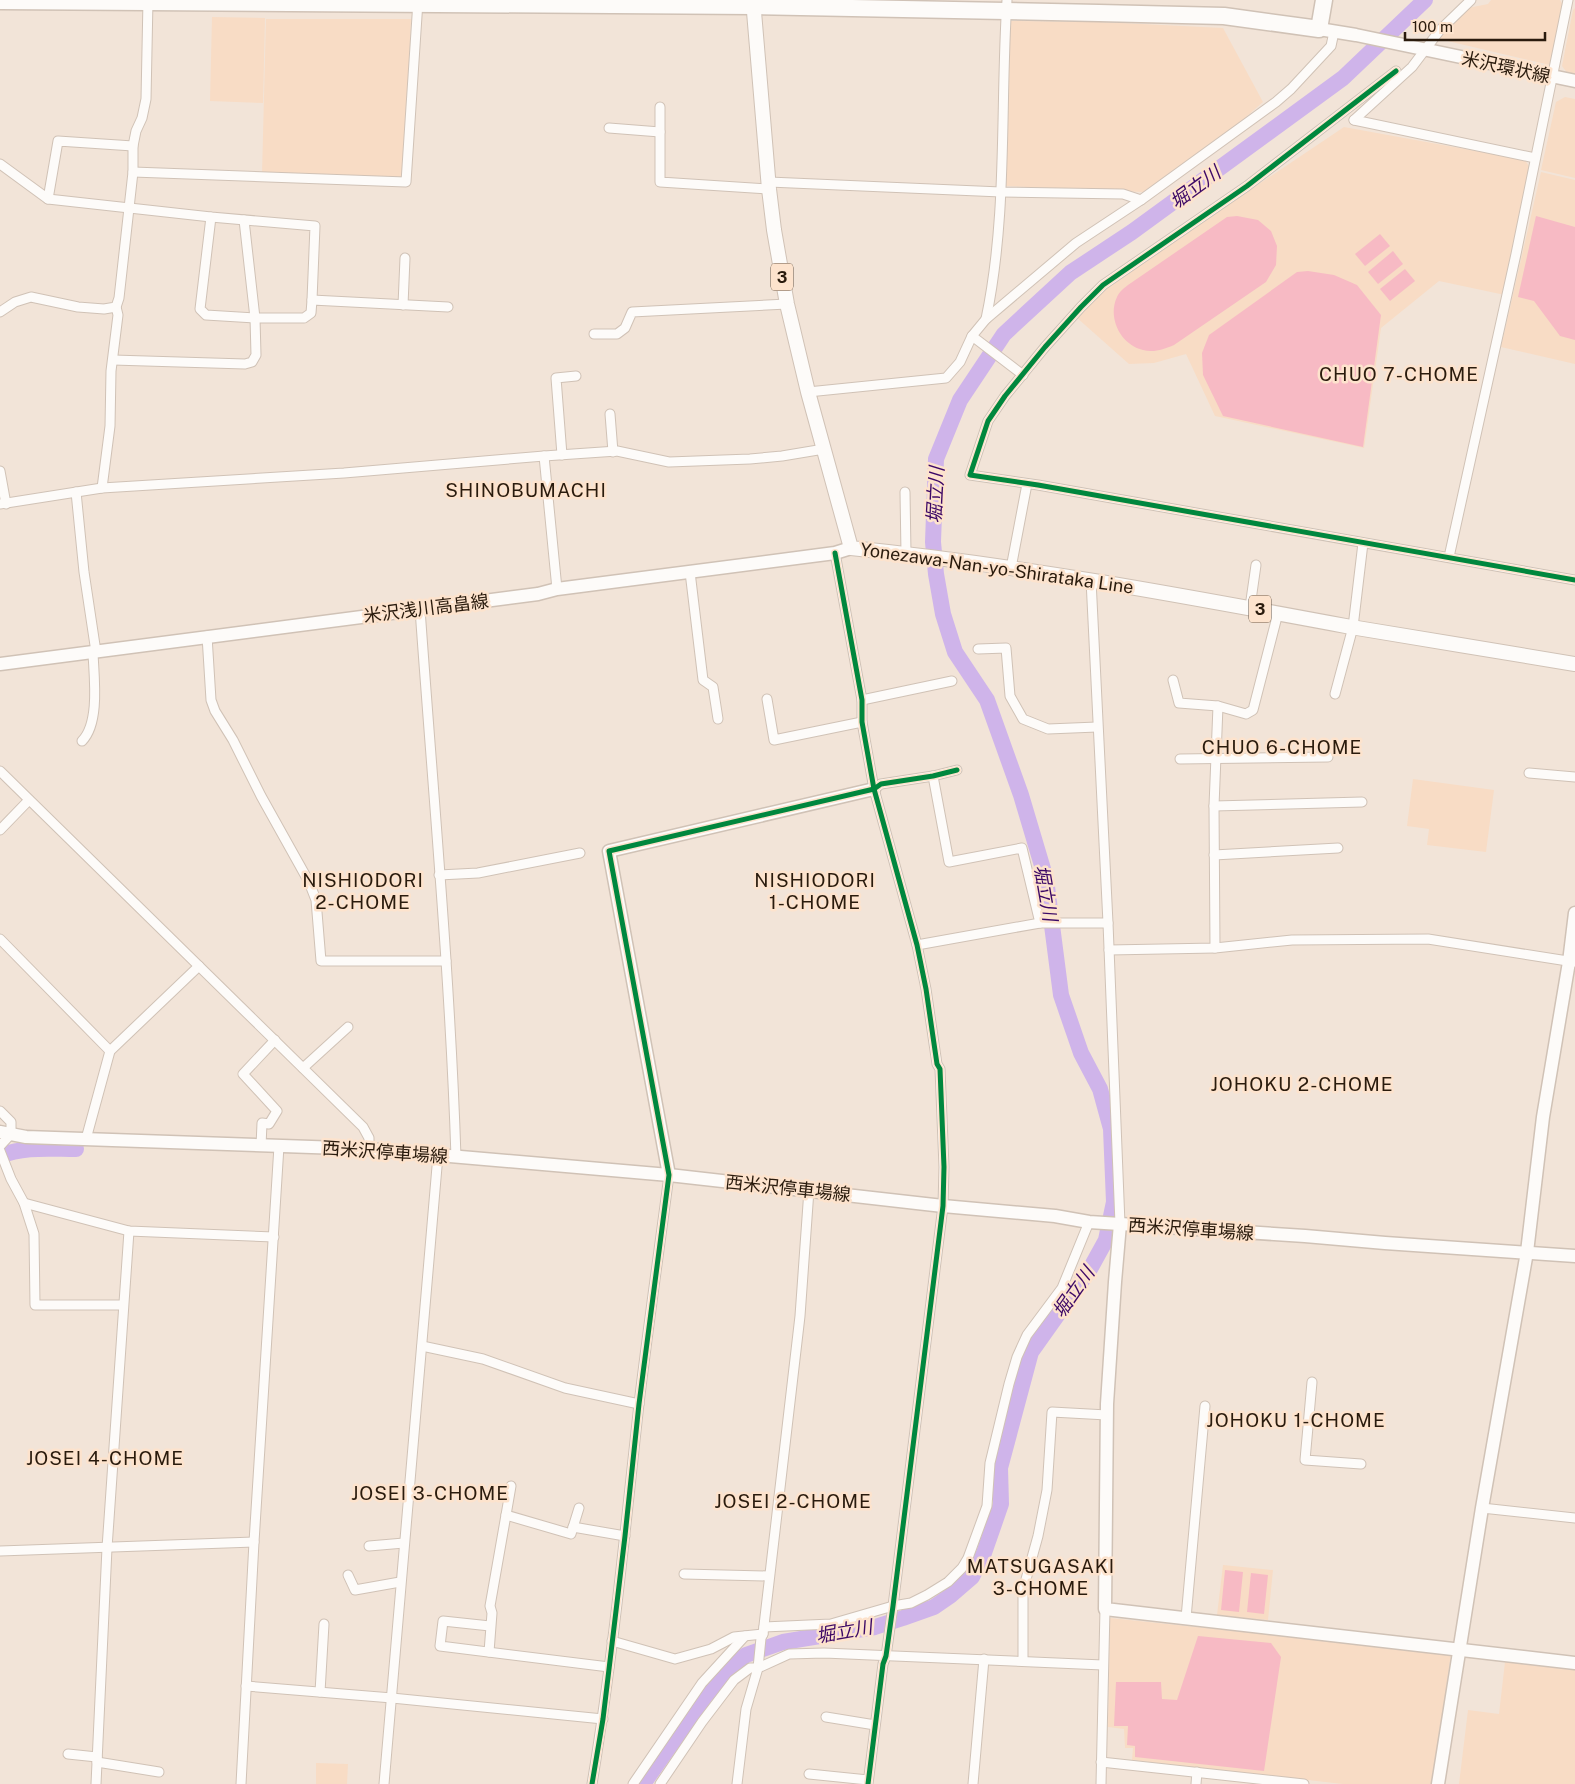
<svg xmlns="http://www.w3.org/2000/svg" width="1575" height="1784" font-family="'Public Sans','Noto Sans JP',sans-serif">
  <rect width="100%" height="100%" fill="#f2e4d8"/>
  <g fill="#f8dcc5">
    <path d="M1491 0H1560L1564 7 1550 65 1439 39 1468 8 1488 4Z"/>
    <path d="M1575 8V76L1568 74 1562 66 1573 10Z"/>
    <path d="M212 17 265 18 263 103 210 101Z"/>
    <path d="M266 19H411L405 181 262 174Z"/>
    <path d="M1008 21 1101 22 1223 28 1263 102 1236 126 1143 192 1004 186Z"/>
    <path d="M1565 97 1575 99V178L1541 170 1556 102Z"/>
    <path d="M1344 127 1525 160 1530 168 1505 295 1439 281 1381 328 1364 448 1215 416 1186 354 1154 363 1129 364 1076 317 1104 288Z"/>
    <path d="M1541 172 1575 180V364L1501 347Z"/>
    <path d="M1413 779 1494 790 1486 852 1427 845 1429 829 1407 826Z"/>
    <path d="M1223 1565 1273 1570 1268 1620 1217 1615Z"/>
    <path d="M1110 1618 1451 1654 1432 1784H1343L1132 1760 1133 1748H1125L1124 1729 1108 1727Z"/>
    <path d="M1505 1662 1575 1670V1784H1459L1468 1710 1499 1714Z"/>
    <path d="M316 1763 348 1764 347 1784H316Z"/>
  </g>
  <g fill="#f7bac4">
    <path d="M1237 216 1258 220 1271 231 1277 246 1276 265 1266 282 1174 345C1164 349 1154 353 1143 350 1121 345 1107 318 1117 297 1119 292 1124 288 1128 285L1227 217Z"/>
    <path d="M1536 216 1575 227V340L1560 336 1534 301 1518 297Z"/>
    <path d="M1380 234 1390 246 1365 266 1355 254Z"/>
    <path d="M1393 251 1403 264 1378 284 1368 272Z"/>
    <path d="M1405 269 1415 281 1390 301 1380 289Z"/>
    <path d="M1308 271 1334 275 1357 285 1381 315 1363 447 1223 416 1203 375 1202 353 1209 335 1297 272Z"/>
    <path d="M1225 1570 1243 1572 1239 1612 1221 1610Z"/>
    <path d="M1251 1573 1268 1575 1264 1614 1247 1612Z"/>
    <path d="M1198 1636 1271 1643 1281 1657 1264 1771 1135 1757V1746L1127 1745 1128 1726H1114L1116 1682H1161L1162 1699 1177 1700Z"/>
  </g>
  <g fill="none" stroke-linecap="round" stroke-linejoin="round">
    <g stroke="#cfb4ea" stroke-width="16">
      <path d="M0 1156C23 1146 51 1149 76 1149"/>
      <path d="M643 1784 706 1695 727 1670 746 1655 783 1642 875 1627 903 1618 934 1607 950 1596 972 1577 984 1553 1001 1504 1000 1468 1031 1352 1090 1269 1106 1240 1114 1202 1111 1129 1100 1089 1081 1053 1061 995 1046 879 1021 795 987 700 955 652 943 614 936 574 933 542 936 459 960 400 1004 334 1070 273 1132 232 1343 78 1425 0"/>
    </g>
    <defs>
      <g id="street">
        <path d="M1396 71 1247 186 1103 285 1081 307 1045 347 1005 396 988 421 970 475 1038 485 1575 580"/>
        <path d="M660 107V182L769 189"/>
        <path d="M1354 120 1535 158"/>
        <path d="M1354 120 1412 67 1440 30 1471 0"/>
        <path d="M609 128 660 132"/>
        <path d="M0 164 48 199 211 217 315 226 312 300"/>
        <path d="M133 172 406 182 418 1"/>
        <path d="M769 182 1001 192 1123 194 1141 200"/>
        <path d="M48 199 58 141 133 146"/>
        <path d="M211 217 200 309 206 315 255 318H304L311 313 312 300 448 307"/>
        <path d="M403 305 405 258"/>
        <path d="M0 312 15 302 31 297 78 307 104 309 116 307 119 298 133 172V146L136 131 142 118 146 99 148 0"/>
        <path d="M986 319C1008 214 1000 106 1007 0"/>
        <path d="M594 334H617L625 328 632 312 787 304"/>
        <path d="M972 336 1023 375"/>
        <path d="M113 360 245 364 252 362 256 355 255 318 244 220"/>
        <path d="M808 392 946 378 960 362 972 336 986 319 1076 243 1141 200 1276 102 1291 89 1331 46 1334 32"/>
        <path d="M610 414 613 452"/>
        <path d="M562 455 556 378 576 376"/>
        <path d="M544 456 557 589"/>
        <path d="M0 471 6 504"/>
        <path d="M102 488 110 426 111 371 118 315 116 307"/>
        <path d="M76 492 84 572 96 652"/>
        <path d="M905 492 906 553"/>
        <path d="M0 504 102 488 344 473 544 456 617 451 669 462 750 459 782 456 824 449"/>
        <path d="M835 553 862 700V722L874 789 917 945 926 989 937 1064 940 1069 944 1167 943 1206 893 1606 886 1656 883 1664 868 1784"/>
        <path d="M1449 557 1516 254 1568 0"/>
        <path d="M1011 568 1027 484"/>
        <path d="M690 572 703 680 713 687 718 719"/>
        <path d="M1091 580 1108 923 1120 1224"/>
        <path d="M1250 607 1256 565"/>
        <path d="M420 609C433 792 450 974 456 1157"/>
        <path d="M207 636 211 700 215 711 233 740 261 796 309 882 316 900 321 961H446"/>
        <path d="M978 649 1006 648 1010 696 1023 719 1048 729 1097 727"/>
        <path d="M1173 680 1179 703 1218 706 1246 714 1253 710 1278 613"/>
        <path d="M1335 694 1353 627 1363 543"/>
        <path d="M767 699 774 740 862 722"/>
        <path d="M862 700 952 681"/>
        <path d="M82 741C100 723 94 677 93 653"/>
        <path d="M1180 759 1328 757"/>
        <path d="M0 771 363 1127 369 1138V1149"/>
        <path d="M1529 773 1575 777"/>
        <path d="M933 776 949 862 1022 848 1040 923"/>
        <path d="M874 789 881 784 933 776 957 770"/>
        <path d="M1214 806 1362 802"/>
        <path d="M0 830 29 800"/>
        <path d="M1214 855 1338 848"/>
        <path d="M439 875 478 873 580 853"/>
        <path d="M0 939 110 1051"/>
        <path d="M917 945 1040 923H1108"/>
        <path d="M1215 948 1214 806 1218 706"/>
        <path d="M1109 950 1215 948 1292 940 1428 939 1574 962"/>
        <path d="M303 1068 348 1027"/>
        <path d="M0 1111 11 1122V1134L0 1146"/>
        <path d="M86 1139 110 1051 199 966"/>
        <path d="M261 1146 262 1123 269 1124 277 1111 243 1074 275 1040"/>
        <path d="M0 1151 11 1179 24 1203 34 1234 35 1305H123"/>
        <path d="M24 1203 129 1231 274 1237"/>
        <path d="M422 1346 483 1359 565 1388 639 1404"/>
        <path d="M1312 1382 1305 1460 1361 1464"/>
        <path d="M1482 1508 1575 1518"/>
        <path d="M506 1515 511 1486"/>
        <path d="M573 1527 625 1536"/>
        <path d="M369 1546 404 1543"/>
        <path d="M0 1551 254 1542"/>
        <path d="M684 1574 769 1576"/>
        <path d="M348 1575 355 1590 400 1582"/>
        <path d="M1186 1618 1205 1406"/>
        <path d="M490 1626 443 1621 440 1646 609 1667"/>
        <path d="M764 1627 831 1624 893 1606 911 1603 927 1595 948 1582 962 1568 968 1558 987 1506 990 1463 1009 1384 1017 1357 1027 1335 1062 1288 1089 1222"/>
        <path d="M612 1641 675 1659 711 1649 734 1637 763 1634"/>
        <path d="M489 1652 492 1613 490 1606 506 1515 571 1534 579 1508"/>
        <path d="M1023 1661V1590L1038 1536 1047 1490 1052 1412 1107 1415"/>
        <path d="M246 1686 392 1698 603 1719"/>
        <path d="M320 1692 324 1624"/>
        <path d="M826 1717 875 1725"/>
        <path d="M68 1754 97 1757"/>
        <path d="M97 1762 159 1772"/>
        <path d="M1101 1762 1304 1784"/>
        <path d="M809 1774 868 1780"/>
        <path d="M96 1784 107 1548 129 1231"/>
        <path d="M241 1784 254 1542 279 1146"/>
        <path d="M384 1784 438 1155"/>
        <path d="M592 1784C613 1658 625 1531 639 1404 648 1328 659 1252 669 1175"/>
        <path d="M633 1784 702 1683 745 1636"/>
        <path d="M660 1784 702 1722 734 1680 750 1668H758L789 1654 824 1653 1103 1665"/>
        <path d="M737 1784 746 1709 758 1668 761 1638 763 1634 800 1316 809 1190"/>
        <path d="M973 1784 984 1659"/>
        <path d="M1101 1784 1105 1609"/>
        <path d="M1196 1784 1197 1772"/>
      </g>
      <g id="secondary">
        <path d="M1319 29 1356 35 1575 81"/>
        <path d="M0 664 538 594 557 589 835 553 851 548"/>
        <path d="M0 1132 26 1137 369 1149 669 1175 943 1206 1055 1216 1089 1222 1305 1236 1385 1243 1575 1256"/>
        <path d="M669 1175 609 851 874 789"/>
        <path d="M1120 1224 1115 1282 1107 1404 1105 1609 1575 1663"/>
        <path d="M1438 1784 1482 1508 1527 1252 1543 1117 1569 962 1575 913"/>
      </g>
      <path id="primary" d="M753 0 769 189 774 230 787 304 808 392 851 548C1019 565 1185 596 1351 627 1426 640 1500 651 1575 664"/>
      <path id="highway" d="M0 1 753 6 1099 13 1224 16 1319 29 1324 0"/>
    </defs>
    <use href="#street" stroke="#d0c2b6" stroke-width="11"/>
    <use href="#secondary" stroke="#d0c2b6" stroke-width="15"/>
    <use href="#primary" stroke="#d0c2b6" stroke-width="16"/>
    <use href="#highway" stroke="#d0c2b6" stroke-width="19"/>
    <use href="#street" stroke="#fdfbf9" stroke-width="9"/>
    <use href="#secondary" stroke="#fdfbf9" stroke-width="12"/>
    <use href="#primary" stroke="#fdfbf9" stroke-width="14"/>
    <use href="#highway" stroke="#fdfbf9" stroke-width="16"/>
    <defs>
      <g id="cycleway">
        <path d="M1396 71 1247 186 1103 285 1081 307 1045 347 1005 396 988 421 970 475 1038 485 1575 580"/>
        <path d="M835 553 862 700V722L874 789 917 945 926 989 937 1064 940 1069 944 1167 943 1206 893 1606 886 1656 883 1664 868 1784"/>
        <path d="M592 1784 603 1719 625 1536 639 1404 669 1175 609 851 874 789 881 784 933 776 957 770"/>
      </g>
    </defs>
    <use href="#cycleway" stroke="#fde3cd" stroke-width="8"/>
    <use href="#cycleway" stroke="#00873e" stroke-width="5"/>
  </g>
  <g text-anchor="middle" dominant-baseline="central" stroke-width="5" stroke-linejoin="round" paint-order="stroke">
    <g fill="#fde3cd" stroke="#695747" stroke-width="1">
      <rect x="771" y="263.5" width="22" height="27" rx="4"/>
      <rect x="1249" y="595.5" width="22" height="27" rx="4"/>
    </g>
    <g font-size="16" font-weight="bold" fill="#2a1b0d">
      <text x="782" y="277">3</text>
      <text x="1260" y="609">3</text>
    </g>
    <g font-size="18" fill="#2a1b0d" stroke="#fde3cd">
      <text transform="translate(1506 67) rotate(12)">米沢環状線</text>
      <text transform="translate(997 568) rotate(8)">Yonezawa-Nan-yo-Shirataka Line</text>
      <text transform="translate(426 608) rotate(-7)">米沢浅川高畠線</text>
      <text transform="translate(385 1152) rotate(4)">西米沢停車場線</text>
      <text transform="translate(788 1188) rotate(6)">西米沢停車場線</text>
      <text transform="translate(1191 1229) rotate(4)">西米沢停車場線</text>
    </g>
    <g font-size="19" font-style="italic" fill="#3c0866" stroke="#fde3cd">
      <text transform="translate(1195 187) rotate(-36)">堀立川</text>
      <text transform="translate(935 495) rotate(-87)">堀立川</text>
      <text transform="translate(1046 893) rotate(80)">堀立川</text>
      <text transform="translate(1073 1292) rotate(-55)">堀立川</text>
      <text transform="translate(844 1631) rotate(-10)">堀立川</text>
    </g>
    <g font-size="19" letter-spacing="1" fill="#2a1b0d" stroke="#fde3cd">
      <text x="1399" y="374">CHUO 7-CHOME</text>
      <text x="526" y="490">SHINOBUMACHI</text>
      <text x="1282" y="747">CHUO 6-CHOME</text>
      <text x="363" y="880">NISHIODORI<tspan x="363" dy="22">2-CHOME</tspan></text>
      <text x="815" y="880">NISHIODORI<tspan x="815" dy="22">1-CHOME</tspan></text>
      <text x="1302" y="1084">JOHOKU 2-CHOME</text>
      <text x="1296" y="1420">JOHOKU 1-CHOME</text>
      <text x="105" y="1458">JOSEI 4-CHOME</text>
      <text x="430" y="1493">JOSEI 3-CHOME</text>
      <text x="793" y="1501">JOSEI 2-CHOME</text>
      <text x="1041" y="1566">MATSUGASAKI<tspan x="1041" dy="22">3-CHOME</tspan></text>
    </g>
  </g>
  <path d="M1405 32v8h140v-8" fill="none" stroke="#2a1b0d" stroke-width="2.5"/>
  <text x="1412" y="32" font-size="15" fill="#2a1b0d" stroke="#fde3cd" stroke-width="4" paint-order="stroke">100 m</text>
</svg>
